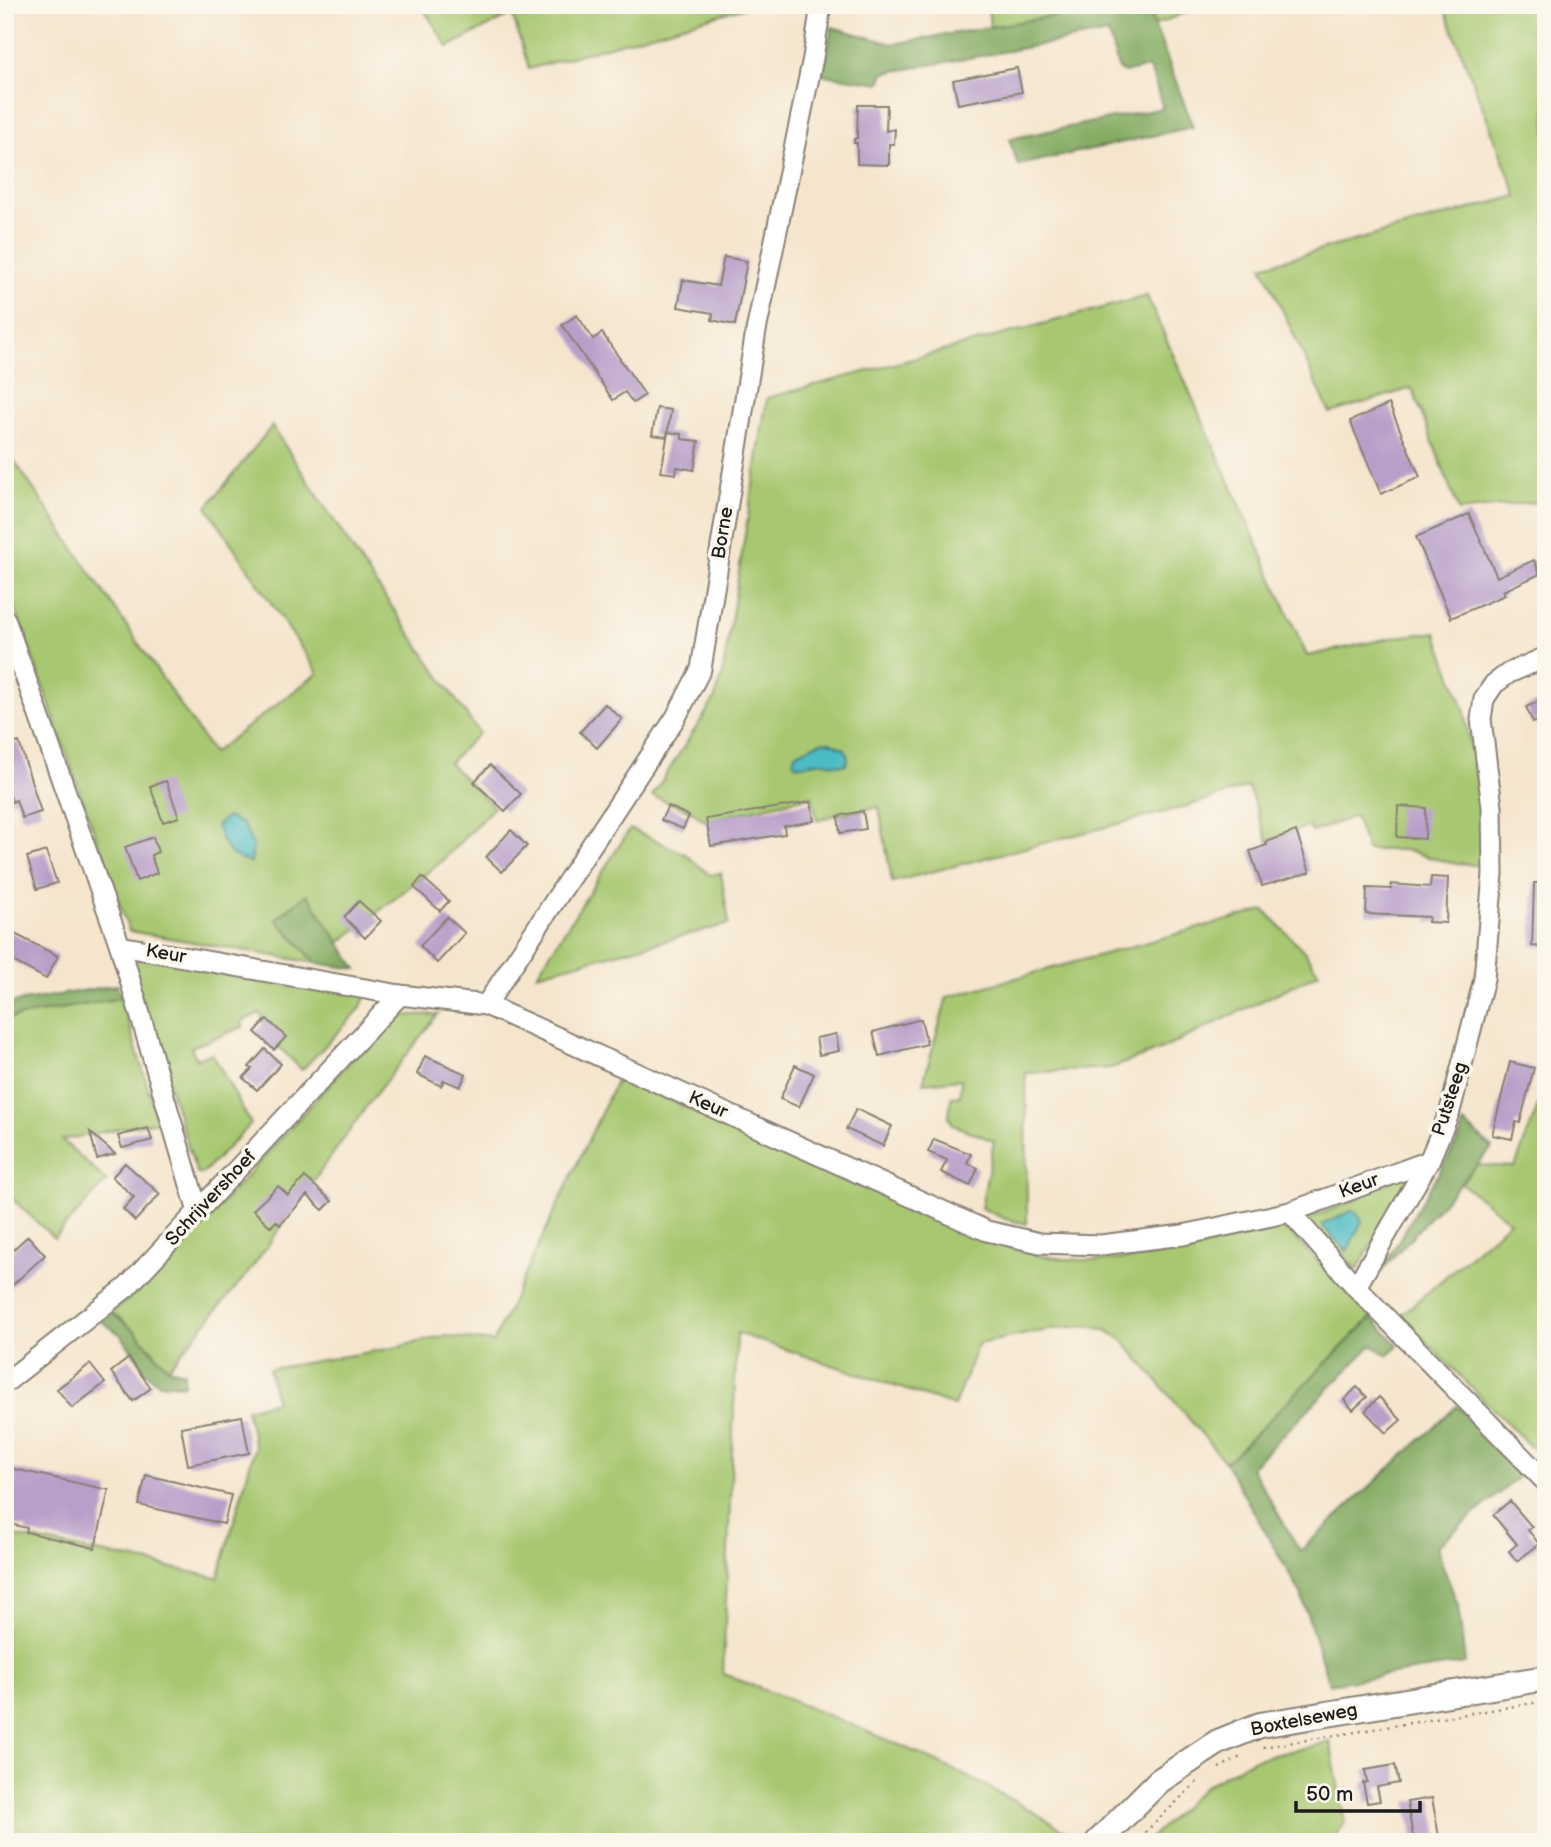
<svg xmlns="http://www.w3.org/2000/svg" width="1551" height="1847" font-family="'Balsamiq Sans',sans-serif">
  <rect width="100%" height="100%" fill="#fbf7ec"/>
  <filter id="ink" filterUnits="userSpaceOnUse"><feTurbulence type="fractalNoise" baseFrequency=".0143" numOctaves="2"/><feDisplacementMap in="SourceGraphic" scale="14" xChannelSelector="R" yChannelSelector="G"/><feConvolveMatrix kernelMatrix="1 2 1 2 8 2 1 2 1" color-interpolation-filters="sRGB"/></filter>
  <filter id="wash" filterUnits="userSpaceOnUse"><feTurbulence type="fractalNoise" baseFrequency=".00686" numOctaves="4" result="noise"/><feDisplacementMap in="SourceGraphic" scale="28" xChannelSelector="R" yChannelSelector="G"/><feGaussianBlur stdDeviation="1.57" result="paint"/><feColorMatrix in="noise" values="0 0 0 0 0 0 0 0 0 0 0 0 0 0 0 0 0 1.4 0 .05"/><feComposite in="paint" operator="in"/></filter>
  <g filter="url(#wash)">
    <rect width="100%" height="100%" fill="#f5e5cd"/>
    <g fill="#a7c871" stroke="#627246" stroke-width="2">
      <path d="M421 5H753L529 69 512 14 448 47Z"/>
      <path d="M988 5H1116L990 28Z"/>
      <path d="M1147 5H1204L1155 25Z"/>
      <path d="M1443 5H1546V501L1459 511 1412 388 1330 413 1262 266 1517 196Z"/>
      <path d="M1147 296 1307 656 1395 637 1436 632 1464 709 1480 800 1485 848V866L1447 862 1405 850H1367L1355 816 1312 832 1309 826 1268 841 1248 787 1184 807 892 882 879 807 839 814 817 820 812 796 705 821 691 811 652 796 714 700 722 677 767 398Z"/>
      <path d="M272 426 365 568 479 733 449 763 494 807 442 861 339 943 307 894 277 919 316 963 129 931 5 579V447L213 753 318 673 207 507Z"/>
      <path d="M630 829 684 853 710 875 721 873 729 924 537 974Z"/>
      <path d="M1264 910 1303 950 1319 973 1162 1049 1111 1068 1026 1073 1027 1224 1005 1219 981 1208 994 1141 953 1125 949 1117 951 1097 960 1096 961 1079 923 1083 947 997Z"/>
      <path d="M134 954 368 990 360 1009 302 1070 270 1038 260 1013 242 1021 243 1027 191 1047 196 1059 212 1053 251 1124 202 1174H197L131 967Z"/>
      <path d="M121 998 158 1121 62 1140 107 1181 54 1238 5 1192V1019Z"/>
      <path d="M438 1014 372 1099 248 1273 168 1368 122 1319 111 1313 141 1288 186 1243 391 1016Z"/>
      <path d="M618 1077C707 1116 796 1155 885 1195 931 1215 995 1247 1043 1256 1122 1270 1202 1247 1278 1228L1289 1232 1372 1317 1233 1456 1225 1462 1123 1340C1113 1334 1104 1328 1093 1327 1063 1324 1009 1338 978 1344L954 1406 737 1333 723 1674C840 1719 960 1765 1067 1832L1057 1842H5V1534L142 1561 218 1578 255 1447 246 1409 276 1401 269 1369 393 1348 444 1336 493 1342Z"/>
      <path d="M1546 1085V1462L1400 1316 1510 1221 1461 1183 1476 1165 1515 1167Z"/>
      <path d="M1418 1165 1357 1270 1306 1219 1349 1203Z"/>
      <path d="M1330 1742 1345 1823 1336 1835 1335 1842H1146L1206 1785 1252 1760Z"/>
    </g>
    <g fill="#85ac63" stroke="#506440" stroke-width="2">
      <path d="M1116 5H1147L1193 127 1018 165 1009 139 1163 108 1151 71 1147 67 1125 73 1119 70 1108 33 884 73 880 83 822 75 832 27 893 44Z"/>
      <path d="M307 894 357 969 316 963 276 919Z"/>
      <path d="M117 985 121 998 5 1019V1004Z"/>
      <path d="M1464 1123 1492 1148 1380 1272 1459 1139Z"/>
      <path d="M111 1313 134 1330 168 1368 184 1372V1385L159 1383 149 1376 121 1335 101 1321Z"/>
      <path d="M1372 1317 1398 1345 1388 1356 1372 1345 1251 1467 1300 1551 1457 1406 1523 1473 1437 1546 1443 1566 1458 1605 1465 1663 1329 1684 1301 1594 1225 1462 1233 1456Z"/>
    </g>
    <g fill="#4cbbc4" stroke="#346c70" stroke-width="2">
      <path d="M820 742H830L845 749 848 757 846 764C836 767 827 760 817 762 808 763 804 767 795 764L793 760 795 754Z"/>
      <path d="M227 817 243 824 253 846 251 863C226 855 226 850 216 826Z"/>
      <path d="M1351 1211 1356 1212 1362 1221 1347 1251 1321 1225Z"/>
    </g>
    <g id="blocks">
      <g fill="#b89fc9">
        <path d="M1017 68 1022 92 958 104 953 80Z"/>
        <path d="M858 105H887L886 131 895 129 894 144H889V165L857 164V143H854V139L857 138Z"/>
        <path d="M724 257 747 261 735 325 712 320 713 313 678 307 683 280 718 286Z"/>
        <path d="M577 315 593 339 602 333 645 395 633 403 625 392 613 400 562 325Z"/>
        <path d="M1389 404 1420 477 1381 494 1350 421Z"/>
        <path d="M657 408 671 410 667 437 652 435Z"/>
        <path d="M668 432 682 434V439L699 441 694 470 677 467 676 474 661 472Z"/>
        <path d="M1469 514 1497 577 1534 560 1540 574 1503 591 1505 595 1451 618 1416 537Z"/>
        <path d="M1546 698V717L1533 723 1526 707Z"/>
        <path d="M605 704 622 719 597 748 580 732Z"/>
        <path d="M19 742 41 812 22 818 16 800 12 802 5 780V746Z"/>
        <path d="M490 765 521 794 505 811 474 782Z"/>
        <path d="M166 781 179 817 163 822 150 786Z"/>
        <path d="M811 802 814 821 784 826 785 834 711 846 706 819Z"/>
        <path d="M668 806 689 816 683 829 661 820Z"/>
        <path d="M1398 806 1426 808 1425 839 1397 837Z"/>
        <path d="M863 811 866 829 840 833 838 816Z"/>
        <path d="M511 830 527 846 502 872 486 857Z"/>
        <path d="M1296 831 1310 872 1262 886 1250 851 1267 845 1266 842Z"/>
        <path d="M153 837 158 852 151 855 157 873 137 881 125 847Z"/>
        <path d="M46 851 57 883 37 889 27 857Z"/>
        <path d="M422 877 449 901 440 911 414 887Z"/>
        <path d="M1431 877 1448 878 1446 923 1428 922 1429 917 1366 914 1367 888 1391 889V884L1430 887Z"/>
        <path d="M1534 883H1546V947L1532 946Z"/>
        <path d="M359 901 381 921 365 938 344 917Z"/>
        <path d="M447 917 465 933 437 963 420 946Z"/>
        <path d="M5 929 58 956 46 979 5 957Z"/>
        <path d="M267 1019 286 1037 274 1050 255 1032Z"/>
        <path d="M921 1019 927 1044 879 1056 873 1032Z"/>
        <path d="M836 1034 839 1051 819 1055 816 1038Z"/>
        <path d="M265 1049 281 1064 257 1090 243 1078 252 1069 249 1067Z"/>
        <path d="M425 1056 466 1074 460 1087 444 1080 441 1086 417 1074Z"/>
        <path d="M1510 1062 1534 1068 1520 1123 1516 1122 1512 1139 1492 1135Z"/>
        <path d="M795 1065 814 1074 799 1107 780 1099Z"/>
        <path d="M856 1109 892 1126 883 1146 846 1129Z"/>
        <path d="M148 1128 152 1140 122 1148 118 1136Z"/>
        <path d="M90 1132 115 1154 97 1159Z"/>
        <path d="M934 1139 971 1154 967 1163 978 1168 970 1186 941 1172 947 1160 928 1152Z"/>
        <path d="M125 1163 160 1194 135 1221 123 1209 134 1197 112 1177Z"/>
        <path d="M305 1177 332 1201 323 1210 307 1195 280 1225 276 1221 271 1227 253 1210 278 1186 288 1195Z"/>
        <path d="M28 1236 45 1255 5 1292V1257Z"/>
        <path d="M129 1358 151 1388 133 1401 111 1372Z"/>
        <path d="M90 1364 105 1383 72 1408 57 1389Z"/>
        <path d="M1357 1387 1367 1397 1353 1410 1344 1400Z"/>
        <path d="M1379 1397 1401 1420 1386 1433 1365 1411Z"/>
        <path d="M242 1416 249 1453 188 1465 181 1427Z"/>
        <path d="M5 1467 109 1490 95 1548 26 1532 27 1528 5 1523Z"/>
        <path d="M146 1475 231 1495 224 1524 139 1505Z"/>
        <path d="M1510 1501 1532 1527 1528 1530 1539 1544 1517 1561 1509 1551 1517 1544 1493 1515Z"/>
        <path d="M1395 1765 1399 1783 1377 1787 1380 1801 1367 1803 1363 1783 1367 1782 1365 1770Z"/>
        <path d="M1432 1798 1440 1842H1414L1407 1802Z"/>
      </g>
    </g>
  </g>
  <g filter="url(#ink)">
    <use href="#blocks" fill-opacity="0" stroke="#888074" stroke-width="2"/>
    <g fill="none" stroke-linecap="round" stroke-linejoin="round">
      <defs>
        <g id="minor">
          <path d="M5 619 120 946 198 1212"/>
          <path d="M120 946 400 995 486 1005 987 1231 1040 1243 1101 1245 1183 1235 1290 1212 1429 1161"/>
          <path d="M486 1005 676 717 701 669 756 331 813 58 821 5"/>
          <path d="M1290 1212 1356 1287 1546 1482"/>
          <path d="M1356 1287 1429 1161 1450 1111 1484 979 1493 874 1492 807 1481 719 1484 699 1494 684 1509 673 1546 657"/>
          <path d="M5 1383 127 1287 400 995"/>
        </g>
        <path id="major" d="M1098 1842 1159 1781 1218 1742 1260 1725 1546 1678"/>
      </defs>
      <use href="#minor" stroke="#888074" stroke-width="23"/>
      <use href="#major" stroke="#888074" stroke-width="28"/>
      <g stroke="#888074" stroke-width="2.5" stroke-dasharray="2 5" stroke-linecap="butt">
        <path d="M1263 1747 1546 1701"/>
        <path d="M1219 1768 1241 1757"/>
        <path d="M1135 1842 1198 1781"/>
      </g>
      <use href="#minor" stroke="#fff" stroke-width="19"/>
      <use href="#major" stroke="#fff" stroke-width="24"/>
    </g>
  </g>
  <g text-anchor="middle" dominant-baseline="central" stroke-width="7" stroke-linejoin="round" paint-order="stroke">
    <g font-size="19" fill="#1c1c1c" stroke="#fbf7ec">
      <text transform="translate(723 533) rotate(-81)">Borne</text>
      <text transform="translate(166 954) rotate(10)">Keur</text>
      <text transform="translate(1450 1099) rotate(-72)">Putsteeg</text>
      <text transform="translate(708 1105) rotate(24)">Keur</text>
      <text transform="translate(1359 1186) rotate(-20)">Keur</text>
      <text transform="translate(211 1198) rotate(-47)">Schrijvershoef</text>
      <text transform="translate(1304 1720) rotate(-11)">Boxtelseweg</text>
    </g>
  </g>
  <rect width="1551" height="1847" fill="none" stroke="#fbf7ec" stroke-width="28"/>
  <path d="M1296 1801v10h124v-10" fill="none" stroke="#1c1c1c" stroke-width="3.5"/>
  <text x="1306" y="1801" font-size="21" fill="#1c1c1c" stroke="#fbf7ec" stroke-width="5" paint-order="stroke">50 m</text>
</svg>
